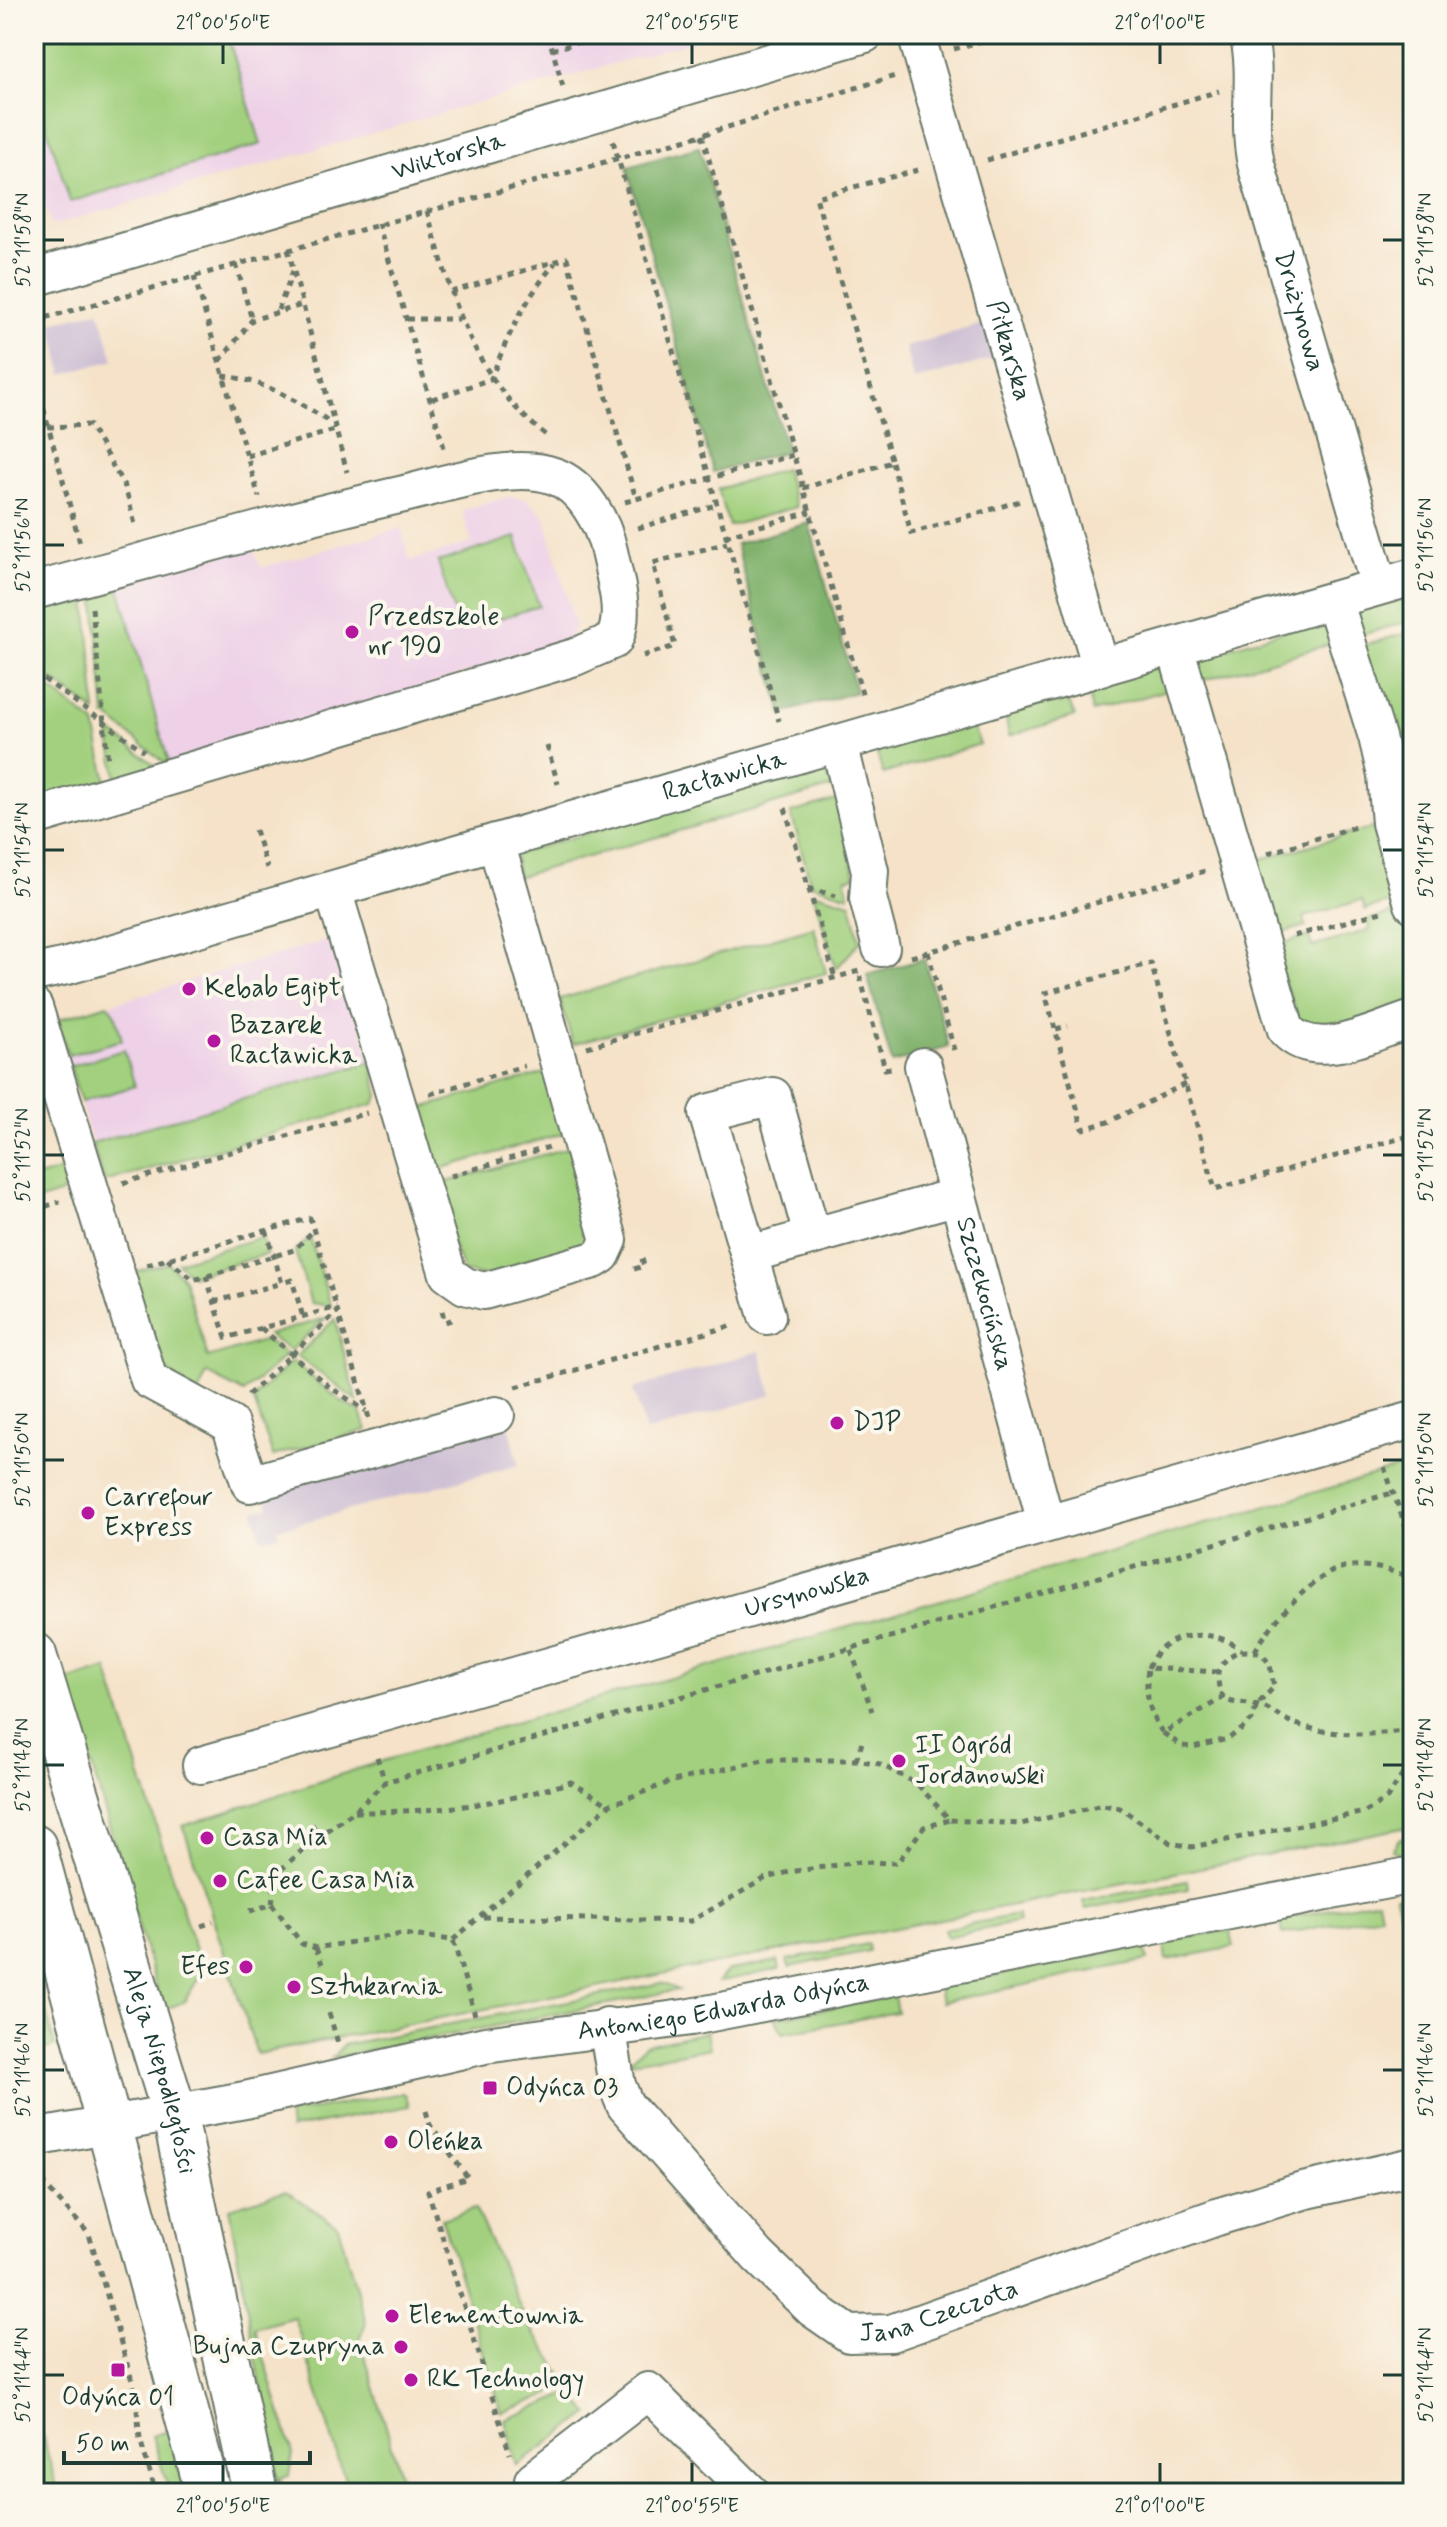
<svg xmlns="http://www.w3.org/2000/svg" width="1447" height="2527" font-family="Mynerve,sans-serif">
  <rect width="100%" height="100%" fill="#fbf7ec"/>
  <filter id="ink" filterUnits="userSpaceOnUse"><feTurbulence type="fractalNoise" baseFrequency=".0125" numOctaves="2"/><feDisplacementMap in="SourceGraphic" scale="16" xChannelSelector="R" yChannelSelector="G"/><feConvolveMatrix kernelMatrix="1 2 1 2 8 2 1 2 1" color-interpolation-filters="sRGB"/></filter>
  <filter id="wash" filterUnits="userSpaceOnUse"><feTurbulence type="fractalNoise" baseFrequency=".006" numOctaves="4" result="noise"/><feDisplacementMap in="SourceGraphic" scale="32" xChannelSelector="R" yChannelSelector="G"/><feGaussianBlur stdDeviation="1.8" result="paint"/><feColorMatrix in="noise" values="0 0 0 0 0 0 0 0 0 0 0 0 0 0 0 0 0 1.4 0 .05"/><feComposite in="paint" operator="in"/></filter>
  <g filter="url(#wash)">
    <rect width="100%" height="100%" fill="#f5e2c8"/>
    <g fill="#eed0e7">
      <path d="M34 34H717L51 226 34 166Z"/>
      <path d="M508 497 525 499 544 515 575 624 571 640 170 767 118 584 252 546 261 568 401 528 410 561 472 543 462 510Z"/>
      <path d="M334 938 371 1062 92 1143 57 1020Z"/>
    </g>
    <g fill="#ccbed3">
      <path d="M99 310 114 360 63 374 52 323Z"/>
      <path d="M985 323 995 358 914 381 905 347Z"/>
      <path d="M760 1351 772 1395 646 1432 633 1389Z"/>
      <path d="M509 1425 519 1465 277 1529 278 1535 261 1539 254 1511 269 1507 264 1489Z"/>
    </g>
    <g fill="#a2d07e" stroke="#608659" stroke-width="2">
      <path d="M34 34H227L261 144 70 202 34 85Z"/>
      <path d="M785 469 796 507 729 526 718 489Z"/>
      <path d="M516 537 539 606 460 631 438 562Z"/>
      <path d="M118 584 170 767 105 715 94 590Z"/>
      <path d="M82 593 86 596 96 712 34 666V608Z"/>
      <path d="M1413 593V620L1354 637 1349 613Z"/>
      <path d="M1321 619 1338 642 1197 682 1194 659Z"/>
      <path d="M1413 631V777L1400 770 1361 646Z"/>
      <path d="M1161 666 1177 687 1092 712 1088 688Z"/>
      <path d="M34 676 95 724 107 784 47 803 34 758Z"/>
      <path d="M1066 696 1075 716 1009 736 1005 713Z"/>
      <path d="M970 721 980 744 883 774 875 747Z"/>
      <path d="M109 730 160 769 117 781Z"/>
      <path d="M815 768 826 773 833 787 517 877 515 854Z"/>
      <path d="M837 800 855 876 845 879 849 896 811 884 791 813Z"/>
      <path d="M1382 825 1403 899 1365 910 1362 900 1304 917 1306 926 1268 937 1244 864Z"/>
      <path d="M813 892 851 903 860 942 836 969Z"/>
      <path d="M1406 909 1413 934V1004L1317 1033 1302 1027 1271 947 1309 936 1312 947 1370 930 1368 920Z"/>
      <path d="M814 927 826 973 573 1044 560 999Z"/>
      <path d="M108 1004 115 1013 122 1040 68 1055 57 1020Z"/>
      <path d="M124 1050 135 1086 81 1102 70 1066Z"/>
      <path d="M371 1062 379 1095 374 1104 104 1182 92 1143Z"/>
      <path d="M548 1072 565 1133 426 1173 408 1112Z"/>
      <path d="M570 1147 595 1241 494 1278 464 1272 430 1187Z"/>
      <path d="M62 1170 67 1186 62 1193 34 1202V1178Z"/>
      <path d="M262 1237 267 1254 192 1276 177 1262Z"/>
      <path d="M310 1238 331 1306 311 1303 295 1251Z"/>
      <path d="M168 1263 184 1279 208 1358 266 1340 286 1355 244 1393 207 1373 198 1394 164 1369 126 1274Z"/>
      <path d="M326 1318 290 1351 268 1335Z"/>
      <path d="M335 1319 357 1401 297 1356Z"/>
      <path d="M292 1361 342 1402 361 1412 367 1430 273 1456 253 1398Z"/>
      <path d="M1413 1464V1826L257 2054 183 1826 379 1762Z"/>
      <path d="M107 1669 202 1972 184 2002 163 2010 67 1681Z"/>
      <path d="M1413 1837V1858L1392 1850 1399 1839Z"/>
      <path d="M1187 1881 1188 1889 1085 1909 1083 1901Z"/>
      <path d="M1413 1893V1910L1400 1913 1396 1896Z"/>
      <path d="M1378 1900 1381 1915 1283 1934 1280 1919Z"/>
      <path d="M1017 1915 1019 1922 946 1937 944 1929Z"/>
      <path d="M1230 1930 1234 1947 1167 1960 1164 1942Z"/>
      <path d="M868 1944 869 1951 789 1967 787 1960Z"/>
      <path d="M1144 1945 1148 1960 941 2002 938 1987Z"/>
      <path d="M778 1961 780 1969 718 1982 727 1971Z"/>
      <path d="M34 1966 55 2046 36 2052 34 2051Z"/>
      <path d="M661 1983 679 1990 332 2058 343 2045Z"/>
      <path d="M894 1996 897 2012 783 2033 775 2018Z"/>
      <path d="M707 2032 710 2048 628 2063 645 2045Z"/>
      <path d="M402 2093 406 2095 409 2106 290 2129 288 2114Z"/>
      <path d="M286 2191 338 2226 366 2322 360 2340 403 2483 412 2493H349L294 2317 255 2328 293 2454 289 2476 280 2478 283 2493H280L229 2208Z"/>
      <path d="M475 2208 526 2320 562 2374 551 2394 502 2413 442 2219Z"/>
      <path d="M571 2393 590 2414 517 2465 505 2420Z"/>
      <path d="M36 2414 59 2493H46L34 2452Z"/>
      <path d="M168 2431 186 2493H170L152 2436Z"/>
    </g>
    <g fill="#81b26d" stroke="#507850" stroke-width="2">
      <path d="M699 147 787 451 713 472 627 167Z"/>
      <path d="M809 523 856 692 782 713 736 544Z"/>
      <path d="M924 959 949 1047 892 1063 867 975Z"/>
    </g>
  </g>
  <g filter="url(#ink)">
    <g fill="none" stroke-linecap="round" stroke-linejoin="round">
      <defs>
        <g id="minor">
          <path id="s1" d="M916 34 1101 668"/>
          <path id="s2" d="M1248 34C1259 76 1246 117 1256 164L1379 586"/>
          <path id="s3" d="M34 278 865 34"/>
          <path d="M34 591C157 558 280 522 404 494 445 484 514 461 554 476 583 486 603 523 609 551 615 580 627 613 614 640L575 657 34 817"/>
          <path d="M1334 600 1377 737 1386 775 1390 823 1413 904"/>
          <path d="M1175 646 1286 1030C1317 1064 1376 1030 1413 1019"/>
          <path d="M839 743 870 871 868 898 881 948"/>
          <path d="M333 890 448 1274 465 1286 484 1291 594 1260 602 1255 609 1240 496 842"/>
          <path id="s4" d="M34 973 67 966 1413 577"/>
          <path d="M34 1007 149 1380 230 1424 250 1484 496 1415"/>
          <path id="s5" d="M923 1066 1046 1523"/>
          <path d="M750 1254 958 1196"/>
          <path d="M767 1316 707 1113 773 1096 812 1235"/>
          <path id="s6" d="M201 1765 1413 1420"/>
          <path id="s7" d="M607 2026 617 2085 625 2105 758 2256 813 2309 849 2334 891 2333 1217 2217 1303 2191 1413 2166"/>
          <path id="s8" d="M34 2138 245 2100 485 2045 691 2017 1413 1875"/>
          <path d="M536 2493 533 2480 648 2391 751 2493"/>
        </g>
        <g id="major">
          <path id="s9" d="M34 1655 174 2112 255 2493"/>
          <path d="M34 1847 208 2493"/>
        </g>
      </defs>
      <use href="#minor" stroke="#6a7768" stroke-width="40"/>
      <use href="#major" stroke="#6a7768" stroke-width="48"/>
      <g stroke="#6a7768" stroke-width="5" stroke-dasharray="6 6" stroke-linecap="butt">
        <path d="M548 34 563 87"/>
        <path d="M954 49 1007 34"/>
        <path d="M552 50 605 34"/>
        <path d="M702 135 863 697"/>
        <path d="M613 141 779 721"/>
        <path d="M987 160 1219 91"/>
        <path d="M427 211C452 296 473 382 549 437"/>
        <path d="M378 223 445 451"/>
        <path d="M288 249 347 472"/>
        <path d="M236 264 252 320"/>
        <path d="M194 276 259 497"/>
        <path d="M451 292 567 258 636 499"/>
        <path d="M278 310 293 271"/>
        <path d="M407 319H459"/>
        <path d="M34 321 702 135 895 76"/>
        <path d="M220 361 252 320 302 305"/>
        <path d="M34 374 80 543"/>
        <path d="M223 376C265 380 298 402 332 423"/>
        <path d="M432 399 491 379C507 336 526 298 555 263"/>
        <path d="M48 427 89 425 125 487 136 528"/>
        <path d="M247 456 335 430"/>
        <path d="M892 462 911 533 1020 501"/>
        <path d="M803 488 892 462 816 197 922 169"/>
        <path d="M625 502 793 455"/>
        <path d="M638 528 716 505"/>
        <path d="M725 536 810 512"/>
        <path d="M92 608 108 761"/>
        <path d="M643 656 675 646 653 563 727 543"/>
        <path d="M34 672 144 751"/>
        <path d="M547 746 558 784"/>
        <path d="M785 808 835 978"/>
        <path d="M255 830 267 868"/>
        <path d="M1268 853 1358 826"/>
        <path d="M808 888 836 896"/>
        <path d="M1294 936 1381 912"/>
        <path d="M928 952 954 1050"/>
        <path d="M911 957 1205 871"/>
        <path d="M860 976 885 1069 891 1068"/>
        <path d="M1056 1029 1068 1026"/>
        <path d="M587 1047 859 971"/>
        <path d="M1185 1084 1108 1122 1083 1129 1045 993 1151 963 1215 1189 1413 1135"/>
        <path d="M430 1094 524 1066"/>
        <path d="M451 1176 549 1147"/>
        <path d="M123 1183 367 1113"/>
        <path d="M34 1210 60 1202"/>
        <path d="M266 1230 282 1283 292 1280 303 1317"/>
        <path d="M167 1259 194 1280 294 1250 314 1230"/>
        <path d="M147 1265 310 1218 369 1418"/>
        <path d="M634 1269 644 1266 641 1255"/>
        <path d="M206 1276 226 1338 337 1307"/>
        <path d="M214 1302 282 1283"/>
        <path d="M442 1311 445 1322 454 1319"/>
        <path d="M261 1328 327 1385 366 1411"/>
        <path d="M516 1387 734 1325"/>
        <path d="M248 1395 338 1311"/>
        <path d="M1384 1467 1413 1547"/>
        <path d="M851 1650 872 1711"/>
        <path d="M1255 1651C1271 1623 1317 1568 1351 1566 1371 1564 1395 1572 1413 1578"/>
        <path d="M1148 1668C1161 1631 1215 1626 1241 1650"/>
        <path d="M1218 1672 1148 1668C1145 1692 1148 1713 1163 1733L1224 1697"/>
        <path d="M1163 1733 1182 1746 1193 1747 1228 1739 1242 1729 1252 1720 1257 1705 1274 1687 1270 1665 1263 1655C1243 1646 1227 1652 1218 1672 1217 1708 1233 1701 1257 1705 1270 1708 1283 1720 1296 1724 1333 1737 1375 1736 1413 1729"/>
        <path d="M377 1757 385 1782"/>
        <path d="M856 1760 862 1743"/>
        <path d="M355 1812C437 1812 492 1806 571 1782L609 1805"/>
        <path d="M312 1824 317 1837"/>
        <path d="M272 1904 302 1944 316 1948 402 1934 453 1940 475 2015"/>
        <path d="M250 1911 272 1904 276 1874 317 1837 354 1812 385 1782 1392 1493"/>
        <path d="M483 1917 691 1921 764 1879 789 1872 859 1862 897 1863 924 1827 950 1820"/>
        <path d="M201 1926 213 1922"/>
        <path d="M453 1940 609 1805 673 1781 763 1760H856L880 1764 917 1784 950 1820 1021 1824 1103 1805 1120 1808 1171 1843 1192 1847 1365 1812 1387 1798 1413 1759"/>
        <path d="M316 1948 322 1964"/>
        <path d="M329 2013 338 2043"/>
        <path d="M426 2111 430 2125 468 2178 428 2191 510 2454"/>
        <path d="M42 2169 45 2185 89 2234 135 2391 140 2439 156 2493"/>
        <path d="M34 2187 45 2185"/>
      </g>
      <use href="#minor" stroke="#fff" stroke-width="36"/>
      <use href="#major" stroke="#fff" stroke-width="44"/>
    </g>
  </g>
  <path fill="none" stroke="#1f3d34" stroke-width="3" d="M223 44V64M692 44V64M1160 44V64M44 240H64M1383 240H1403M44 545H64M1383 545H1403M44 850H64M1383 850H1403M44 1155H64M1383 1155H1403M44 1460H64M1383 1460H1403M44 1765H64M1383 1765H1403M44 2070H64M1383 2070H1403M44 2375H64M1383 2375H1403M223 2463V2483M692 2463V2483M1160 2463V2483"/>
  <g fill="#b5179e" stroke="#fbf7ec" stroke-width="3">
    <circle cx="352" cy="632" r="8"/>
    <circle cx="189" cy="989" r="8"/>
    <circle cx="214" cy="1041" r="8"/>
    <circle cx="837" cy="1423" r="8"/>
    <circle cx="88" cy="1513" r="8"/>
    <circle cx="899" cy="1761" r="8"/>
    <circle cx="207" cy="1838" r="8"/>
    <circle cx="220" cy="1881" r="8"/>
    <circle cx="246" cy="1967" r="8"/>
    <circle cx="294" cy="1987" r="8"/>
    <rect x="482" y="2080" width="16" height="16" rx="4"/>
    <circle cx="391" cy="2142" r="8"/>
    <circle cx="392" cy="2316" r="8"/>
    <circle cx="401" cy="2347" r="8"/>
    <rect x="110" y="2362" width="16" height="16" rx="4"/>
    <circle cx="411" cy="2380" r="8"/>
  </g>
  <g text-anchor="middle" dominant-baseline="central" stroke-width="8" stroke-linejoin="round" paint-order="stroke">
    <g font-size="26" fill="#1f3d34" stroke="#fbf7ec">
      <text stroke="none"><textPath href="#s3" startOffset="432">Wiktorska</textPath></text>
      <text stroke="none"><textPath href="#s2" startOffset="284">Drużynowa</textPath></text>
      <text stroke="none"><textPath href="#s1" startOffset="330">Piłkarska</textPath></text>
      <text stroke="none"><textPath href="#s4" startOffset="718">Racławicka</textPath></text>
      <text stroke="none"><textPath href="#s5" startOffset="236">Szczekocińska</textPath></text>
      <text stroke="none"><textPath href="#s6" startOffset="630">Ursynowska</textPath></text>
      <text stroke="none"><textPath href="#s8" startOffset="702">Antoniego Edwarda Odyńca</textPath></text>
      <text stroke="none"><textPath href="#s9" startOffset="434">Aleja Niepodległości</textPath></text>
      <text stroke="none"><textPath href="#s7" startOffset="496">Jana Czeczota</textPath></text>
    </g>
    <g font-size="26" fill="#1f3d34" stroke="#fbf7ec" text-anchor="start">
      <text x="368" y="617">Przedszkole<tspan x="368" dy="30">nr 190</tspan></text>
      <text x="205" y="989">Kebab Egipt</text>
      <text x="230" y="1026">Bazarek<tspan x="230" dy="30">Racławicka</tspan></text>
      <text x="853" y="1423">DJP</text>
      <text x="104" y="1498">Carrefour<tspan x="104" dy="30">Express</tspan></text>
      <text x="915" y="1746">II Ogród<tspan x="915" dy="30">Jordanowski</tspan></text>
      <text x="223" y="1838">Casa Mia</text>
      <text x="236" y="1881">Cafee Casa Mia</text>
      <text x="230" y="1967" text-anchor="end">Efes</text>
      <text x="310" y="1987">Sztukarnia</text>
      <text x="506" y="2088">Odyńca 03</text>
      <text x="407" y="2142">Oleńka</text>
      <text x="408" y="2316">Elementownia</text>
      <text x="385" y="2347" text-anchor="end">Bujna Czupryna</text>
      <text x="427" y="2380">RK Technology</text>
      <text x="118" y="2398" text-anchor="middle">Odyńca 01</text>
    </g>
  </g>
  <rect width="1447" height="2527" fill="none" stroke="#fbf7ec" stroke-width="88"/>
  <path d="M64 2451v12h246v-12" fill="none" stroke="#1f3d34" stroke-width="4"/>
  <text x="76" y="2451" font-size="24" fill="#1f3d34" stroke="#fbf7ec" stroke-width="6" paint-order="stroke">50 m</text>
  <rect x="44" y="44" width="1359" height="2439" fill="none" stroke="#1f3d34" stroke-width="3"/>
  <g font-size="20" text-anchor="middle" fill="#1f3d34">
    <text x="223" y="29">21°00'50"E</text>
    <text x="692" y="29">21°00'55"E</text>
    <text x="1160" y="29">21°01'00"E</text>
    <text transform="translate(22 240) rotate(-90)" y="7">52°11'58"N</text>
    <text transform="translate(1425 240) rotate(-90)" y="7">52°11'58"N</text>
    <text transform="translate(22 545) rotate(-90)" y="7">52°11'56"N</text>
    <text transform="translate(1425 545) rotate(-90)" y="7">52°11'56"N</text>
    <text transform="translate(22 850) rotate(-90)" y="7">52°11'54"N</text>
    <text transform="translate(1425 850) rotate(-90)" y="7">52°11'54"N</text>
    <text transform="translate(22 1155) rotate(-90)" y="7">52°11'52"N</text>
    <text transform="translate(1425 1155) rotate(-90)" y="7">52°11'52"N</text>
    <text transform="translate(22 1460) rotate(-90)" y="7">52°11'50"N</text>
    <text transform="translate(1425 1460) rotate(-90)" y="7">52°11'50"N</text>
    <text transform="translate(22 1765) rotate(-90)" y="7">52°11'48"N</text>
    <text transform="translate(1425 1765) rotate(-90)" y="7">52°11'48"N</text>
    <text transform="translate(22 2070) rotate(-90)" y="7">52°11'46"N</text>
    <text transform="translate(1425 2070) rotate(-90)" y="7">52°11'46"N</text>
    <text transform="translate(22 2375) rotate(-90)" y="7">52°11'44"N</text>
    <text transform="translate(1425 2375) rotate(-90)" y="7">52°11'44"N</text>
    <text x="223" y="2512">21°00'50"E</text>
    <text x="692" y="2512">21°00'55"E</text>
    <text x="1160" y="2512">21°01'00"E</text>
  </g>
</svg>
